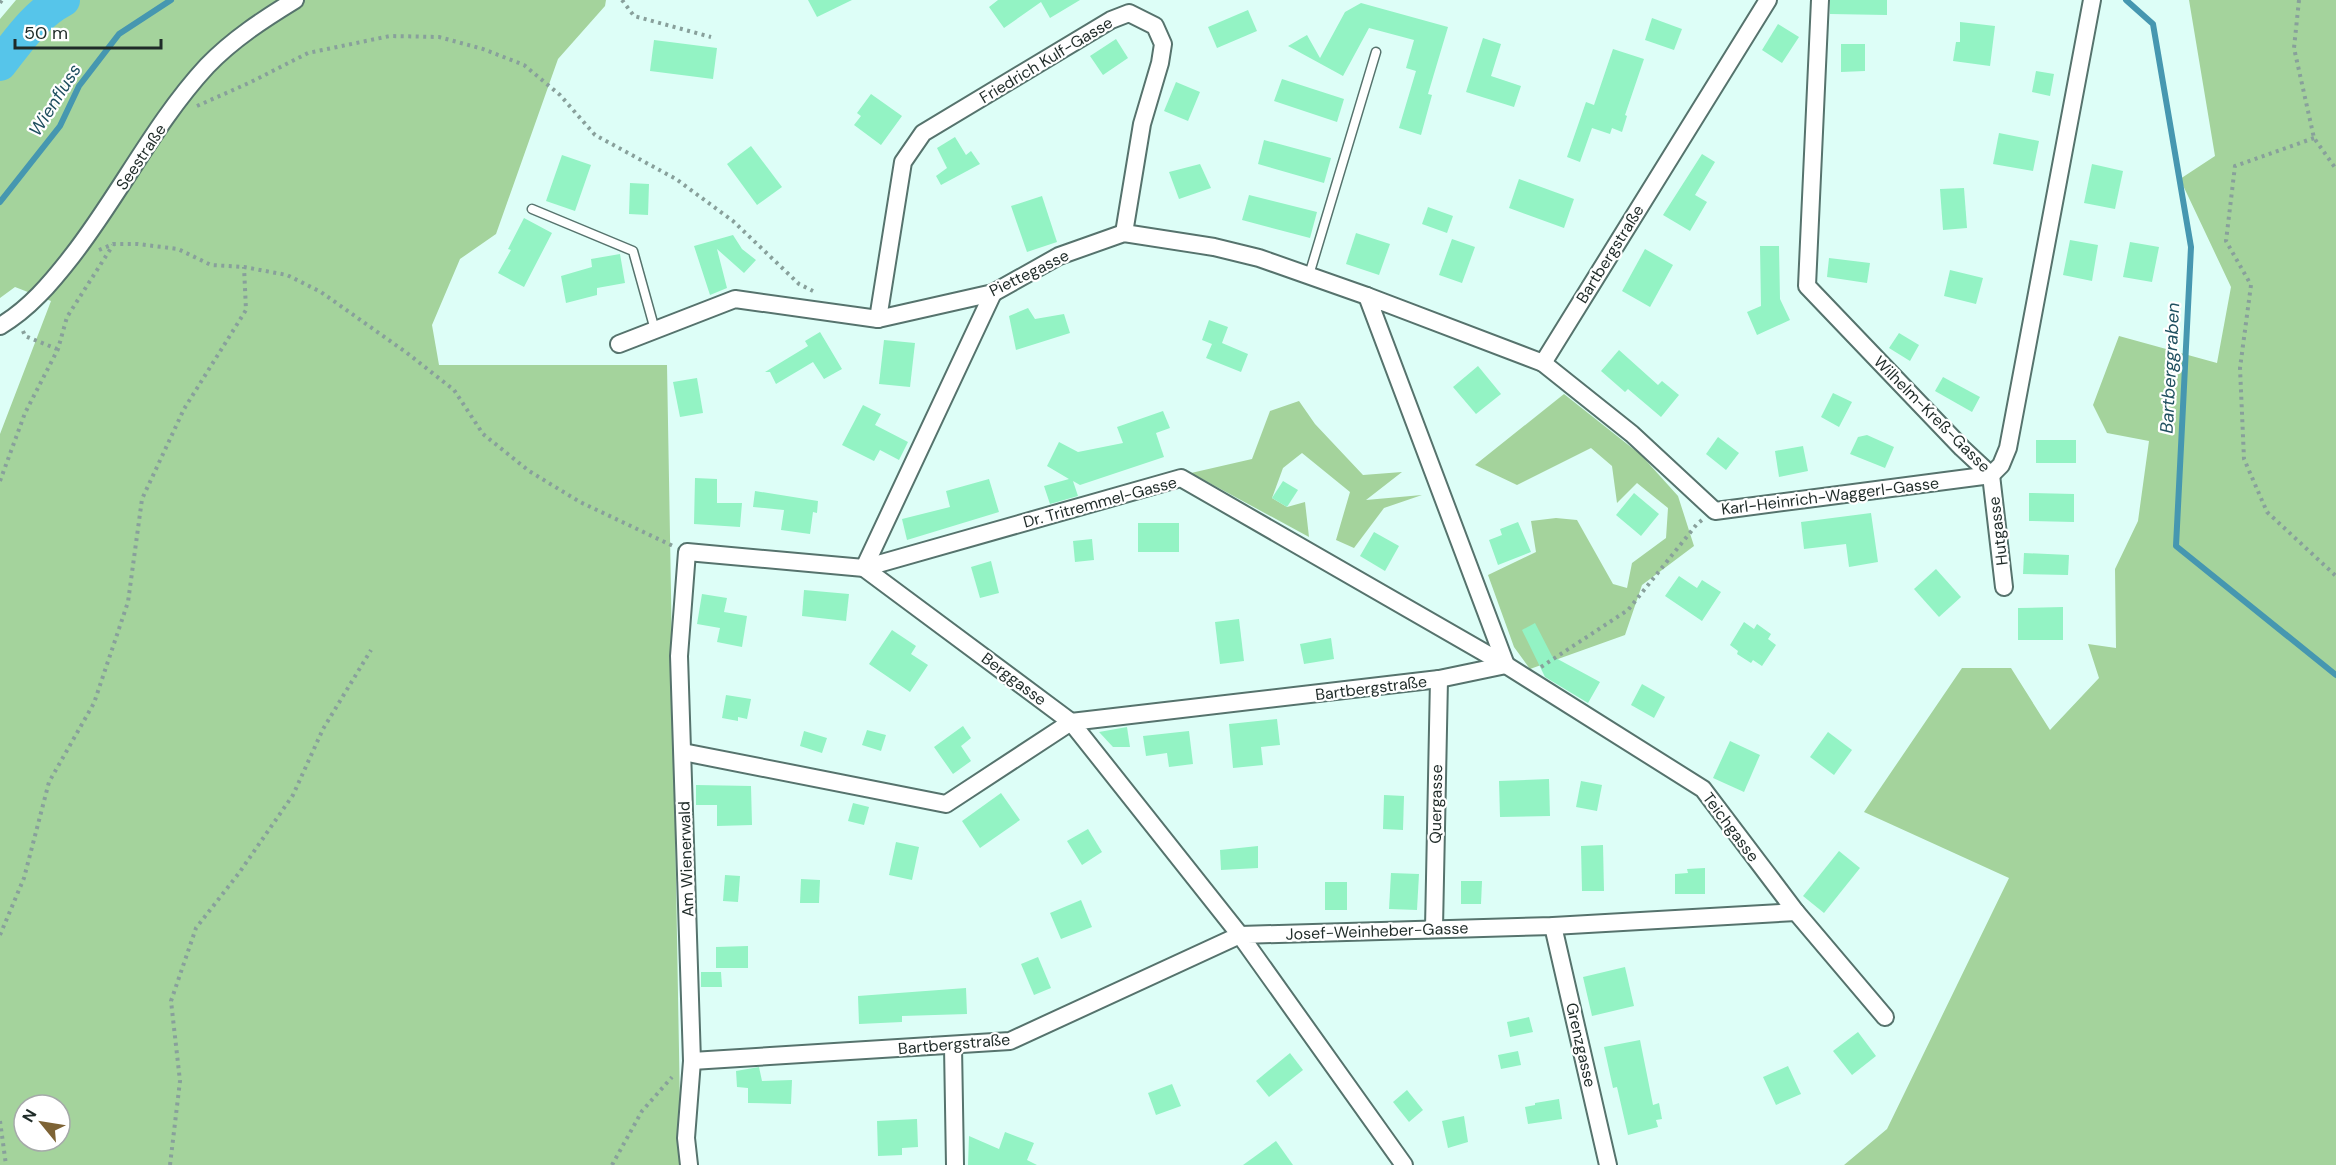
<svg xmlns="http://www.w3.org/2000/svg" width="2336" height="1165" font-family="'DM Sans',sans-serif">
  <rect width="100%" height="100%" fill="#ddfef7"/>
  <g fill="#a4d39c" fill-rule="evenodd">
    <path d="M16 0H606L605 6 558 59 496 234 460 259 432 325 439 365H667L681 1165H0V434L51 301 15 287 0 298V19ZM24 1105H60V1141H24Z"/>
    <path d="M2189 0H2336V1165H1844L1887 1129 2009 878 1864 812 1962 668H2011L2050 730 2099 678 2088 644 2116 648 2115 569 2138 521 2149 441 2107 433 2093 405 2119 336 2217 363 2231 287 2180 179 2215 156Z"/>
    <path d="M1564 394 1641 455 1678 496 1694 546 1642 585 1625 635 1530 669 1514 647 1488 575 1536 552 1531 521 1556 518 1577 520 1613 584 1627 588 1632 563 1666 538 1668 508 1637 483 1617 503 1612 466 1591 448 1517 485 1475 465Z"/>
    <path d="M1299 401 1315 424 1363 475 1402 472 1366 500 1422 495 1384 508 1354 548 1336 540 1350 492 1302 453 1283 468 1272 498 1287 507 1305 502 1309 537 1191 473 1252 459 1270 411Z"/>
  </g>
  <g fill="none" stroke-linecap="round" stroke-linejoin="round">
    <g stroke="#4697b0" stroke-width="6">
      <path d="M2126 0 2153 24 2191 247 2176 546 2336 675"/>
      <path d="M0 202 60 126 79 86 119 34 171 0"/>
    </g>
    <path stroke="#56c5ea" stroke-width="34" d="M0 64C18 41 36 14 63 0"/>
  </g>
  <g fill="#93f3c4">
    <path d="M808 0H852L817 17Z"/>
    <path d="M998 0H1080L1050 18 1041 2 1004 28 989 7Z"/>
    <path d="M1830 0H1887V15L1830 14Z"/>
    <path d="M1361 3 1448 27 1428 94 1432 95 1421 135 1399 128 1416 71 1406 68 1414 40 1369 28 1343 76 1288 46 1307 35 1320 58 1345 12Z"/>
    <path d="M1248 10 1257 31 1217 48 1208 27Z"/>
    <path d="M1652 18 1682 29 1674 50 1645 40Z"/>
    <path d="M1960 22 1995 26 1990 66 1953 61 1956 42H1960Z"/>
    <path d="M1778 24 1799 37 1782 63 1762 50Z"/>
    <path d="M1483 38 1501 44 1491 76 1521 86 1514 107 1466 92Z"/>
    <path d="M1116 39 1128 58 1103 75 1090 56Z"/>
    <path d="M654 40 717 48 713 79 650 71Z"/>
    <path d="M1841 44H1865V71L1841 72Z"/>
    <path d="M1613 49 1644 59 1625 115 1627 116 1622 132 1612 128 1610 134 1592 128 1580 162 1567 157 1586 102 1594 105Z"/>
    <path d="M2036 71 2054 74 2050 96 2032 92Z"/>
    <path d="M1282 79 1344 99 1337 122 1274 101Z"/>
    <path d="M1176 82 1200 92 1188 121 1164 111Z"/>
    <path d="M871 94 902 116 881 145 854 125 861 116 857 113Z"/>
    <path d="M1999 133 2039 141 2033 171 1993 164Z"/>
    <path d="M955 137 966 155 971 151 980 164 941 185 936 176 947 168 937 148Z"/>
    <path d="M1264 140 1331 158 1324 183 1258 164Z"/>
    <path d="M751 146 782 187 757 205 727 164Z"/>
    <path d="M1702 154 1715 162 1695 195 1707 202 1690 231 1663 215Z"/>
    <path d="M562 155 591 165 575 211 546 201Z"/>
    <path d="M1200 164 1211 188 1179 199 1169 172Z"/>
    <path d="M2092 164 2123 171 2115 209 2084 203Z"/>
    <path d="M1519 179 1574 199 1564 228 1509 208Z"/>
    <path d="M630 183 649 184 648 215 629 214Z"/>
    <path d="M1964 188 1967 228 1943 230 1940 189Z"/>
    <path d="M1249 195 1317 212 1310 238 1242 220Z"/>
    <path d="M1042 196 1057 242 1027 252 1011 206Z"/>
    <path d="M1428 207 1453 216 1447 233 1422 224Z"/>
    <path d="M524 218 552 233 524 287 498 273 511 250 508 249Z"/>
    <path d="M1356 233 1390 244 1379 275 1346 264Z"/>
    <path d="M733 235 742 249 756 260 744 273 717 249 727 288 710 295 694 246Z"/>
    <path d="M1452 239 1475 247 1462 283 1439 275Z"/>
    <path d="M2070 240 2098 245 2092 281 2063 275Z"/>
    <path d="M2130 242 2159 247 2152 282 2123 277Z"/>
    <path d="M1760 246H1779L1780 299 1790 320 1757 335 1747 312 1761 306Z"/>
    <path d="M1645 249 1673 265 1650 307 1622 291Z"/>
    <path d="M620 254 625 283 597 288V295L566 303 561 276 592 267 591 259Z"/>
    <path d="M1829 258 1870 263 1867 283 1827 277Z"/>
    <path d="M1950 270 1983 278 1976 304 1944 296Z"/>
    <path d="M1028 308 1035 319 1064 314 1070 333 1016 350 1009 316Z"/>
    <path d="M1209 320 1228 327 1222 343 1248 354 1241 372 1206 358 1212 344 1202 340Z"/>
    <path d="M820 332 842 369 824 379 813 362 776 384 770 372H765L808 346 805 341Z"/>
    <path d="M1899 333 1919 345 1910 361 1889 348Z"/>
    <path d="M884 340 915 343 910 387 879 384Z"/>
    <path d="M1619 350 1658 385 1662 381 1679 395 1661 417 1628 389 1625 392 1601 371Z"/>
    <path d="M1478 366 1501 394 1476 414 1453 387Z"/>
    <path d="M1943 377 1980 397 1972 412 1935 391Z"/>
    <path d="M697 378 703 413 680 417 673 382Z"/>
    <path d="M1833 393 1852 402 1839 427 1821 417Z"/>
    <path d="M863 405 881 414 875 425 908 442 899 460 880 450 874 461 842 445Z"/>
    <path d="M1163 411 1170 428 1156 433 1164 457 1080 485 1073 481 1078 496 1050 504 1044 486 1069 479 1047 466 1059 442 1078 452 1123 443 1117 427Z"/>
    <path d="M1867 435 1894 447 1885 468 1850 454 1858 437Z"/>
    <path d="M1718 437 1739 453 1726 470 1706 454Z"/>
    <rect x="2036" y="440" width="40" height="23"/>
    <path d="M1803 446 1808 471 1779 477 1775 451Z"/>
    <path d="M695 478 717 479V503H742L740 527 694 524Z"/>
    <path d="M989 479 999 512 907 540 902 519 950 507 946 491Z"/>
    <path d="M1283 481 1298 490 1287 507 1272 498Z"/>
    <path d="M755 491 818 501 817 513 813 512 810 534 781 530 784 510 753 507Z"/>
    <path d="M1634 493 1659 514 1641 536 1616 515Z"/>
    <path d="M2029 493 2074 494V522L2029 521Z"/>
    <path d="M1871 513 1878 562 1849 567 1846 544 1804 549 1801 522Z"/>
    <path d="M1518 522 1531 552 1498 565 1489 540 1502 535 1500 529Z"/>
    <rect x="1138" y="523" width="41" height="29"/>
    <path d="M1374 532 1399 546 1385 571 1360 556Z"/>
    <path d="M1092 539 1094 560 1075 562 1073 541Z"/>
    <path d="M2024 553 2069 555 2068 575 2023 574Z"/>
    <path d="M991 561 999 593 980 598 971 567Z"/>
    <path d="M1936 569 1961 597 1939 617 1914 589Z"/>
    <path d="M1679 576 1697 588 1702 580 1721 592 1702 621 1665 596Z"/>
    <path d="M804 590 849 594 846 621 802 616Z"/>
    <path d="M702 594 727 598 724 612 747 616 742 647 717 642 720 628 697 624Z"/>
    <path d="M2063 607V640H2018V608Z"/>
    <path d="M1239 619 1244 661 1220 664 1215 622Z"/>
    <path d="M1744 622 1754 629 1757 624 1771 634 1768 639 1776 645 1762 666 1753 660 1751 663 1737 654 1738 651 1730 645Z"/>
    <path d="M1535 623 1552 656 1600 682 1588 703 1545 677 1522 630Z"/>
    <path d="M892 630 916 646 911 654 928 665 910 692 869 664Z"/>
    <path d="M1331 638 1334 659 1304 664 1300 644Z"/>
    <path d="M1642 684 1665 697 1654 718 1631 705Z"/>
    <path d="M726 695 751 699 747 719 738 717V721L722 718Z"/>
    <path d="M1277 719 1280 745 1261 747 1263 765 1233 768 1229 724Z"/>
    <path d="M963 726 971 738 961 746 971 761 953 774 934 747Z"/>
    <path d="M1127 727 1130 747H1113L1099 732Z"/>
    <path d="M867 730 886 735 881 751 862 745Z"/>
    <path d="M804 731 827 738 822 753 800 746Z"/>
    <path d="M1189 731 1193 764 1169 767 1167 753 1146 756 1143 736Z"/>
    <path d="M1828 732 1852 750 1834 775 1810 757Z"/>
    <path d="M1730 741 1760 755 1744 792 1713 778Z"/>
    <path d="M1549 779 1550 816 1500 817 1499 781Z"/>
    <path d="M1581 781 1602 785 1597 811 1576 807Z"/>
    <path d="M696 785 751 786 752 825 717 826V805H696Z"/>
    <path d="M1001 793 1020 820 980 848 962 821Z"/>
    <path d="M1384 795 1404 796 1403 830 1383 829Z"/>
    <path d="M853 803 869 807 864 825 848 821Z"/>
    <path d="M1088 829 1102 852 1082 865 1067 841Z"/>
    <path d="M896 842 919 847 912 880 889 875Z"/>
    <path d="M1603 845 1604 891H1582L1581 846Z"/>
    <path d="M1258 846V868L1221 870 1220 850Z"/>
    <path d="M1839 851 1860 868 1824 913 1803 896Z"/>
    <path d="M1705 868V894H1675V874L1688 873 1687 869Z"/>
    <path d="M1391 873 1419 874 1417 910 1389 909Z"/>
    <path d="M725 875 740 876 738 902 723 901Z"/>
    <path d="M801 879 820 880 819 903H800Z"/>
    <path d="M1461 881H1482L1481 904H1461Z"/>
    <rect x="1325" y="882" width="22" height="28"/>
    <path d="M1081 900 1092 927 1061 939 1050 913Z"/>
    <path d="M748 946V968H716V947Z"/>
    <path d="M1038 957 1051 988 1034 995 1021 964Z"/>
    <path d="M1625 967 1634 1006 1592 1016 1583 977Z"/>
    <path d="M701 972H721L722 987H701Z"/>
    <path d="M966 988 967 1014 902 1016V1022L859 1024 858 996Z"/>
    <path d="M1529 1017 1533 1032 1510 1037 1507 1022Z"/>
    <path d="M1858 1032 1876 1056 1852 1075 1833 1051Z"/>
    <path d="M1640 1040 1653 1105 1659 1103 1662 1119 1656 1120 1658 1127 1628 1135 1617 1087 1613 1088 1604 1047Z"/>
    <path d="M1518 1051 1521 1065 1501 1069 1498 1055Z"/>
    <path d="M1290 1053 1303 1070 1269 1097 1256 1081Z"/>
    <path d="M1788 1066 1801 1094 1776 1105 1763 1077Z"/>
    <path d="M759 1067 762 1081 792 1080 791 1104 748 1103V1088L737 1087 736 1071Z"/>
    <path d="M1172 1084 1181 1106 1156 1115 1148 1093Z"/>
    <path d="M1407 1090 1423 1110 1409 1122 1393 1102Z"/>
    <path d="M1559 1099 1562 1119 1528 1124 1525 1107 1535 1105V1103Z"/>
    <path d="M1464 1116 1468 1142 1448 1148 1442 1121Z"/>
    <path d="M917 1119 918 1147 902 1148V1155L878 1156 877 1121Z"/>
    <path d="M1005 1132 1034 1143 1027 1160 1037 1165H968L969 1136 999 1149Z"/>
    <path d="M1276 1141 1293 1165H1243Z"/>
  </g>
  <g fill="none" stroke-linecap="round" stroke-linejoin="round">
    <defs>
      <g id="lane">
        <path d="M532 209 633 251 655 330"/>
        <path d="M1309 275 1376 52"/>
      </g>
      <g id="street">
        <path d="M1820 0 1807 286 1962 448 1991 475"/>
        <path d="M878 319 903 162 923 133 1111 20 1129 13 1155 26 1163 44 1160 63 1142 124 1124 233"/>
        <path d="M0 326C29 309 51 283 72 256 119 196 155 122 207 66 233 39 264 19 295 0"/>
        <path d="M619 344 735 299 878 319 993 293 1059 256 1124 233 1214 247 1259 258 1367 296"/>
        <path d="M1543 363 1632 434 1715 511 1991 475"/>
        <path d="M1991 475 2001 465 2008 448 2092 0"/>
        <path d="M1991 475 2004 587"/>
        <path d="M683 752 946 804 1071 722 864 568 993 293"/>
        <path d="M1553 926 1608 1165"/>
        <path d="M1434 928 1439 679"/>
        <path d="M953 1046 955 1165"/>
        <path d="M692 1061 1010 1041 1240 935 1071 722 1439 679 1506 665 1367 296 1543 363 1768 0"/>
        <path d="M689 1165 686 1138 692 1061 679 656 687 552 864 568 1181 478 1506 665 1703 789 1796 912 1885 1017"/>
        <path d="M1404 1165 1240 935 1553 926 1796 912"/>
      </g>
    </defs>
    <use href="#lane" stroke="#56736d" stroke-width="11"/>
    <use href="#street" stroke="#56736d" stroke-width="20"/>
    <g stroke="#88a09b" stroke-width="4" stroke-dasharray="3 4.5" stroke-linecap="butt">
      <path d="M622 0 634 16 711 37"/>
      <path d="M2299 0 2294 48 2314 138 2336 169"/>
      <path d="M0 3 2 0"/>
      <path d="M197 106 251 82 308 53 390 36 439 37 483 49 524 65 560 95 595 135 676 179 733 221 799 284 813 291"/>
      <path d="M2314 138 2235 166 2226 241 2251 285 2240 368 2244 459 2267 512 2336 576"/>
      <path d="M99 250 113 244H138L178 249 211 265 244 267 287 275 321 292 407 353 454 390 483 434 529 471 580 502 673 546"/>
      <path d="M23 331 25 336 57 349"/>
      <path d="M0 481 25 413 58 349 67 317 113 245"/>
      <path d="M1541 667 1628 610 1697 524 1702 520"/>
      <path d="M0 935 24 878 49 782 94 703 128 602 142 499 184 409 246 310 244 267"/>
      <path d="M0 1121 6 1165"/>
      <path d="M170 1165 180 1081 171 1001 196 928 239 873 293 795 323 729 371 650"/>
      <path d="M612 1165 642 1111 672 1077"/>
    </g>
    <use href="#lane" stroke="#fff" stroke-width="8"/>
    <use href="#street" stroke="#fff" stroke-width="16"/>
  </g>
  <g text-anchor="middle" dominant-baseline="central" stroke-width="4.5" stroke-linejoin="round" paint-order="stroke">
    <g font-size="16" fill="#1f2b28" stroke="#fff">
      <text transform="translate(1046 60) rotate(-31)">Friedrich Kulf-Gasse</text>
      <text transform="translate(141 157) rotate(-56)">Seestraße</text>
      <text transform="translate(1610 254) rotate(-58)">Bartbergstraße</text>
      <text transform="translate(1029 273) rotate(-26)">Piettegasse</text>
      <text transform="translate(1932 414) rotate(45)">Wilhelm-Kreß-Gasse</text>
      <text transform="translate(1830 496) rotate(-7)">Karl-Heinrich-Waggerl-Gasse</text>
      <text transform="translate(1100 502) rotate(-15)">Dr. Tritremmel-Gasse</text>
      <text transform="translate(1998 531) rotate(-97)">Hutgasse</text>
      <text transform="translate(1014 679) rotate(37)">Berggasse</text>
      <text transform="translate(1371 688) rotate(-7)">Bartbergstraße</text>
      <text transform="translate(1436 804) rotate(-89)">Quergasse</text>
      <text transform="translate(1731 827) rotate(53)">Teichgasse</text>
      <text transform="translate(686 859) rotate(-92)">Am Wienerwald</text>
      <text transform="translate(1377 931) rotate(-2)">Josef-Weinheber-Gasse</text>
      <text transform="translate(954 1044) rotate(-5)">Bartbergstraße</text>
      <text transform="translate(1581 1045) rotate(77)">Grenzgasse</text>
    </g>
    <g font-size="18" font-style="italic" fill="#205060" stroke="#fff">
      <text transform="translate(55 100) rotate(-58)">Wienfluss</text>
      <text transform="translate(2170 368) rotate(-87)">Bartberggraben</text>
    </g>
  </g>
  <g transform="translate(42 1123) rotate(300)"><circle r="28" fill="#ffffff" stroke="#a5aaa9" stroke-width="1.5"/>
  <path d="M0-4.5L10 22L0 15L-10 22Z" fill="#7d6335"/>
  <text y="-9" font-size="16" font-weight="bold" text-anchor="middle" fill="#1f2b28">N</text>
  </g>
  <path d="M15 39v9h146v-9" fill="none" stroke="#1f2b28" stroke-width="3"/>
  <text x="24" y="39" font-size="18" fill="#1f2b28" stroke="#ffffff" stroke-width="4.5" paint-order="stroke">50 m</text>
</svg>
